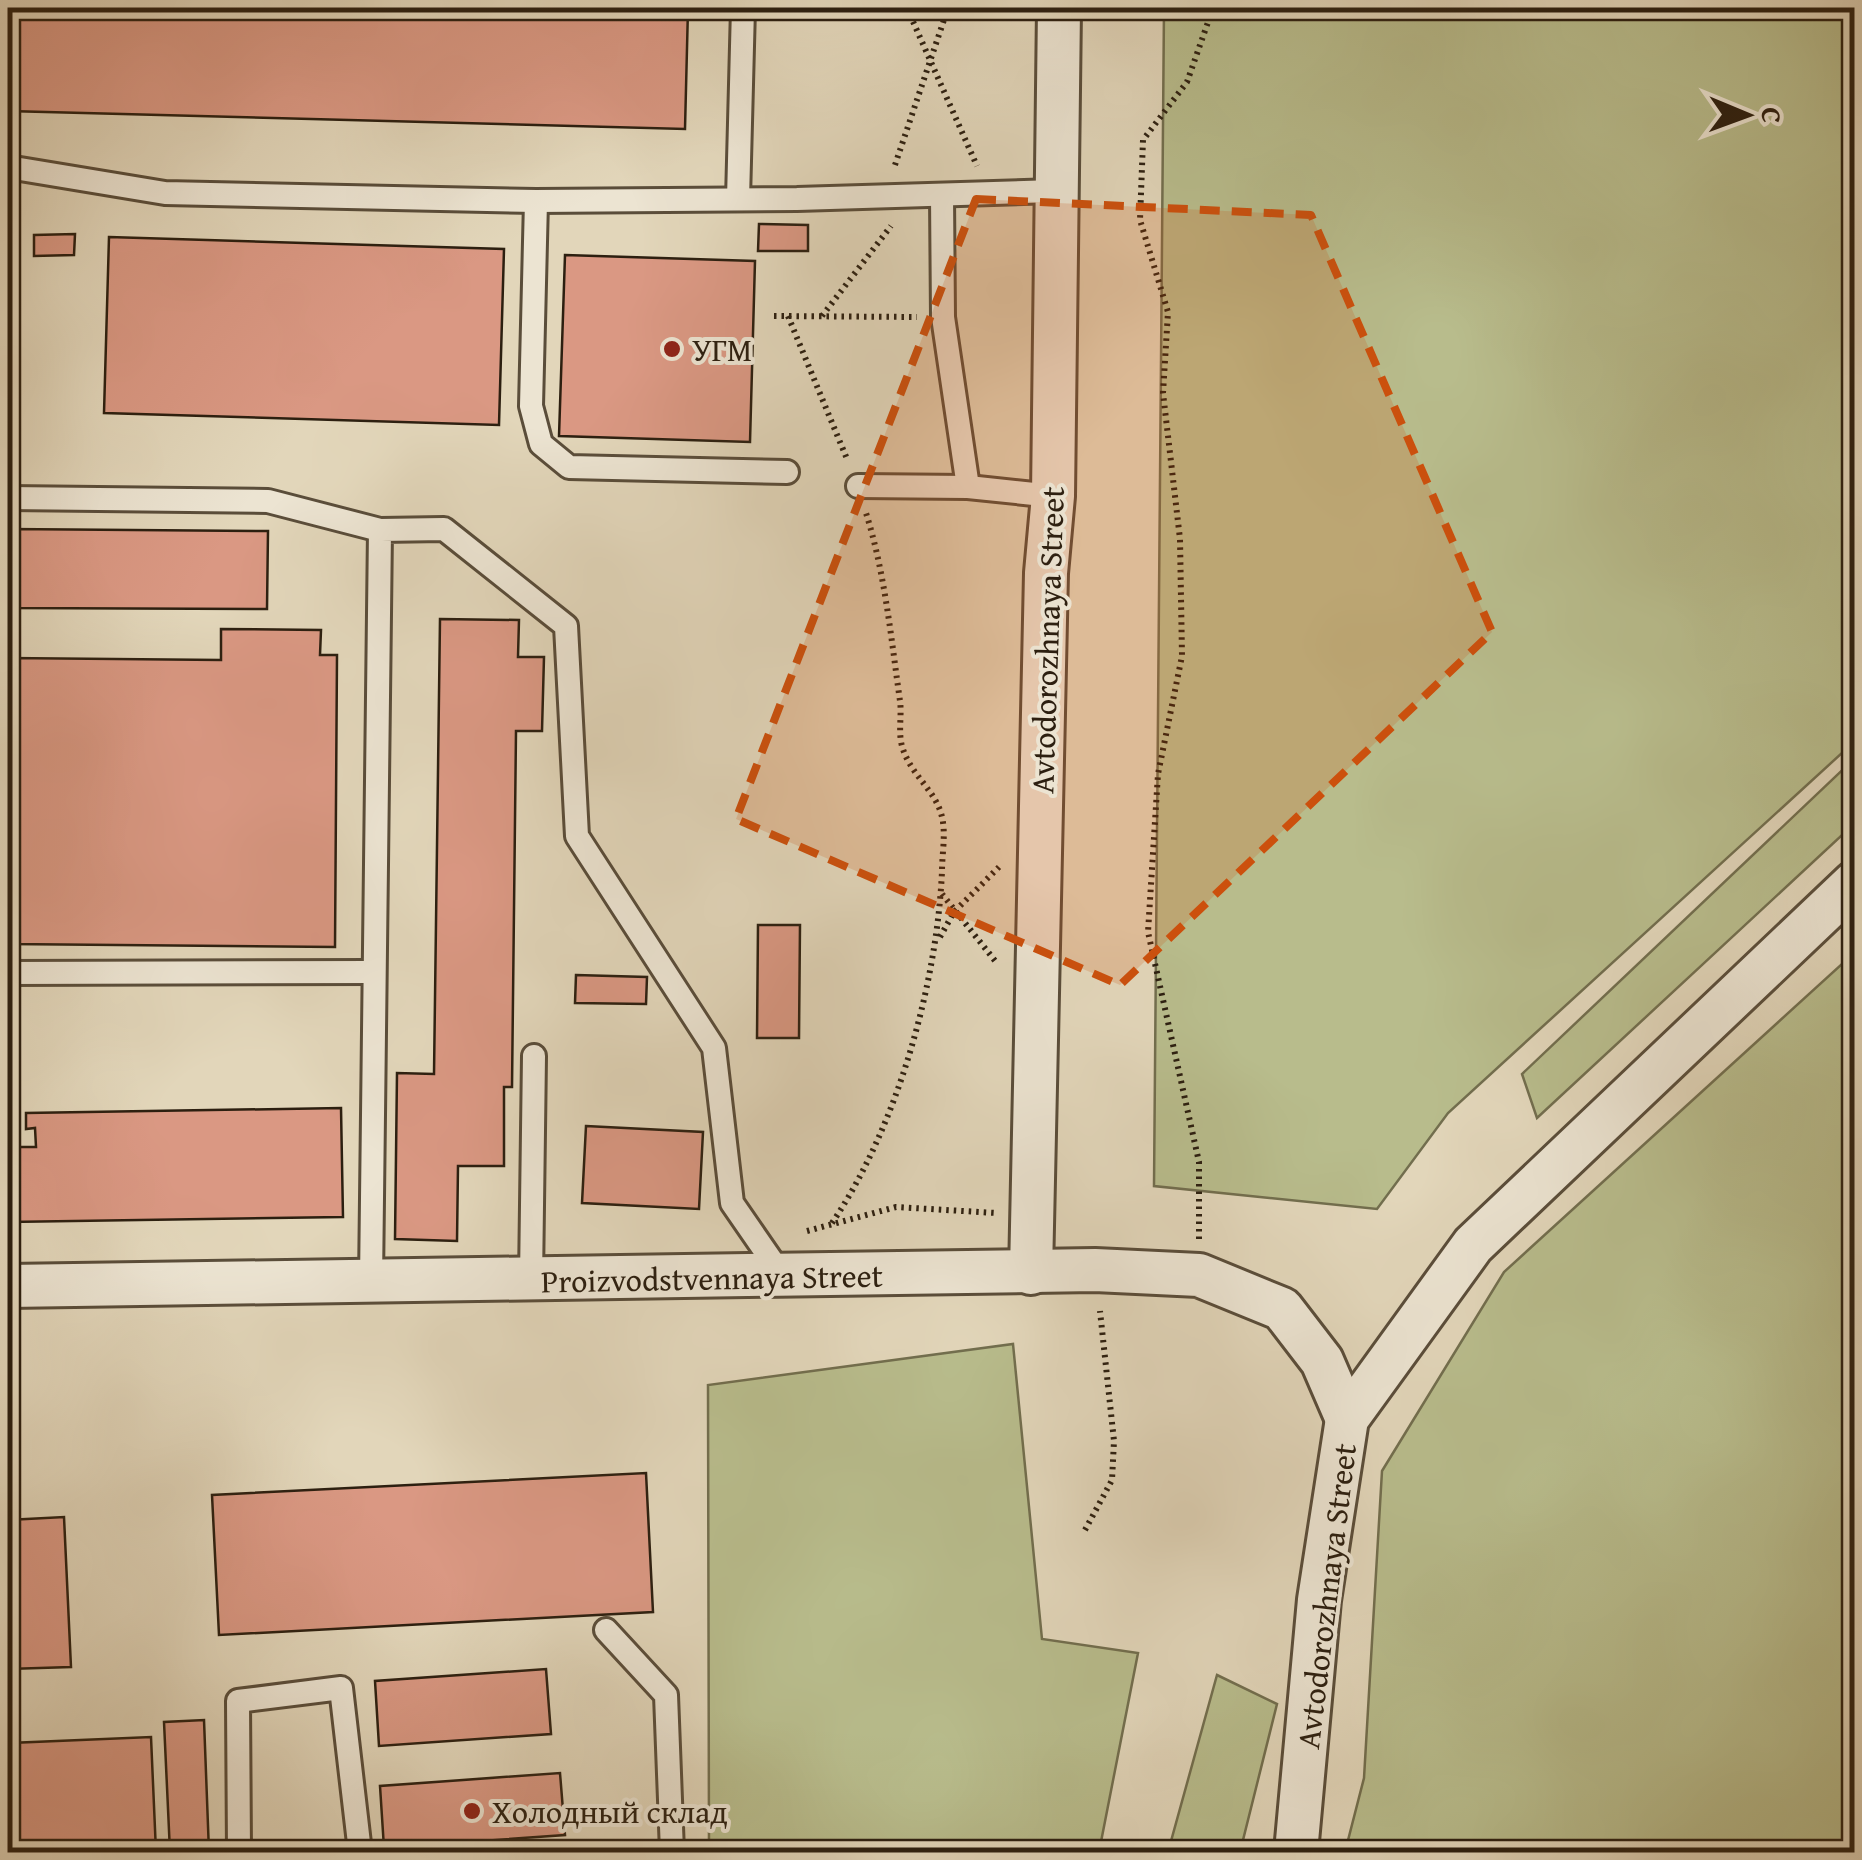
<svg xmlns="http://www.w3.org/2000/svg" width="1862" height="1860" font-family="'Gentium Book Plus',serif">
  <rect width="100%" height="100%" fill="#e2d6ba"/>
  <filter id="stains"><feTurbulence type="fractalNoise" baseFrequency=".002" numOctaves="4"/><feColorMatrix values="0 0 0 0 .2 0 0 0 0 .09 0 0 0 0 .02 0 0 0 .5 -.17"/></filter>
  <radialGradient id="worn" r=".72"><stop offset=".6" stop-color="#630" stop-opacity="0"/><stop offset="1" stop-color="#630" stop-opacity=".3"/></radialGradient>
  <g fill="#b8bc8c" stroke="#726e4e" stroke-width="2.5">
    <path d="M1164 8H1854V742L1448 1113 1377 1209 1154 1186Z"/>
    <path d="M1854 759V824L1537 1118 1522 1074Z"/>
    <path d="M1854 953V1852H1345L1364 1778 1382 1471 1504 1272Z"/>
    <path d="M1013 1344 1042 1639 1138 1653 1099 1852H709L708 1385Z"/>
    <path d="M1217 1675 1277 1704 1240 1852H1168Z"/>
  </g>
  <g fill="#da9883" stroke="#2c1f10" stroke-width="2.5">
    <path d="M8 8H688L685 129 8 111Z"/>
    <path d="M759 224 808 225V251H758Z"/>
    <path d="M75 234 74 255 34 256V235Z"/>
    <path d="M109 237 504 249 499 425 104 413Z"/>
    <path d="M565 255 755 261 750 442 559 436Z"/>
    <path d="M8 529 268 531 267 609 8 608Z"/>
    <path d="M440 619 519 620 518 657H544L542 731H516L512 1087H504V1166H458L457 1241 395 1239 397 1073 434 1074Z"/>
    <path d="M221 629 321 630 320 655H337L335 947 8 944V658L221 660Z"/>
    <path d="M758 925H800L799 1038H757Z"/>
    <path d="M576 975 647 977 646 1004 575 1003Z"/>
    <path d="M341 1108 343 1217 8 1222V1147H36L35 1128 26 1129V1113Z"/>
    <path d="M586 1126 703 1132 699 1209 582 1203Z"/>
    <path d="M646 1473 653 1612 219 1635 212 1495Z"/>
    <path d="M64 1517 71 1667 8 1669V1520Z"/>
    <path d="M546 1669 551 1734 379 1746 375 1681Z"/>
    <path d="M204 1720 209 1852H170L164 1722Z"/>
    <path d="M151 1737 156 1852H15L10 1743Z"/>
    <path d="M560 1773 565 1835 384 1848 380 1786Z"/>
  </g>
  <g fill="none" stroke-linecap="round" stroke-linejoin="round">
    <defs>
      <g id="lane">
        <path d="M8 167 165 193 536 201 797 199 1055 191"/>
        <path d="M942 196 943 317 968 487"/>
        <path d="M738 199 743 8"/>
        <path d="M536 201 531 406 541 444 569 467 787 472"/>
        <path d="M858 486 968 487 1053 496"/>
        <path d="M8 498 268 501 380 530"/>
        <path d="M8 973 373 972"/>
        <path d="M531 1280 534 1056"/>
        <path d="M371 1282 380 530 444 529 566 626 577 836 714 1048 732 1203 783 1277"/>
        <path d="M606 1630 666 1695 672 1852"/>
        <path d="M239 1852 238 1701 341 1688 360 1852"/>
      </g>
      <g id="street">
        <path d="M1031 1273 1046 573 1053 496 1059 8"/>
        <path d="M8 1286 1095 1270 1199 1275 1282 1309 1322 1361 1347 1419"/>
        <path d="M1296 1852 1319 1600 1347 1419 1473 1245 1854 883"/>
      </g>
    </defs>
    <use href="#lane" stroke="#5a4d3a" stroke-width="28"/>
    <use href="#street" stroke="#5a4d3a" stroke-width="48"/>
    <g stroke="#2c1f10" stroke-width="6" stroke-dasharray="2.5 5" stroke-linecap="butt">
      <path d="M907 8 977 166"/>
      <path d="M895 165 948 8"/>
      <path d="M774 316 917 317"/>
      <path d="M788 316 847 459"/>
      <path d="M822 316 891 226"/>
      <path d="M942 894 996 962"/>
      <path d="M940 937 954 912 999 867"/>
      <path d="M832 1223C897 1127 937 985 942 871 942 854 946 834 942 817 936 790 910 775 902 746 898 732 902 715 900 701 891 638 885 573 866 513"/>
      <path d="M807 1231 896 1207 996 1213"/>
      <path d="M1199 1239V1162L1148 932 1158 774 1182 656 1180 539 1163 393 1168 312 1140 220 1143 140 1187 82 1213 8"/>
      <path d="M1085 1530 1112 1480 1114 1441 1100 1311"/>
    </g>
    <use href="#lane" stroke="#ece4d2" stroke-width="22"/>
    <use href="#street" stroke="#ece4d2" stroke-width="42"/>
  </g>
  <path fill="#cc500d" fill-opacity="0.2" stroke="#cc500d" stroke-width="8" stroke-dasharray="20 12" stroke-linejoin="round" d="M976 199 1311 215 1492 632 1120 985 736 819Z"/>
  <g fill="#8f2418" stroke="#ece4d2" stroke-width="4">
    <circle cx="672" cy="349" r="10"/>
    <circle cx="472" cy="1811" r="10"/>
  </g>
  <g text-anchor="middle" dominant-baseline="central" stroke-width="8" stroke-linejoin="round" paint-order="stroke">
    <g font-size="32" fill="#2c1f10" stroke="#ece4d2" text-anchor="start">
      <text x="692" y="349">УГМ</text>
      <text x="492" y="1811">Холодный склад</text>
    </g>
    <g font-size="32" fill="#2c1f10" stroke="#ece4d2">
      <text transform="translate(1047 640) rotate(-88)">Avtodorozhnaya Street</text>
      <text transform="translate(712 1278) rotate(-1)">Proizvodstvennaya Street</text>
      <text transform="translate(1326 1596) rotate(-83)">Avtodorozhnaya Street</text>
    </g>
  </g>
  <rect width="1862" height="1860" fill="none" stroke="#e2d6ba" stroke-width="40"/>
  <rect x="10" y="10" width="1842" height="1840" fill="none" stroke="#2c1f10" stroke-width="5"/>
  <rect x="20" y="20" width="1822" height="1820" fill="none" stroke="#2c1f10" stroke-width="2.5"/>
  <g transform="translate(1747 115) rotate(91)" stroke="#ece4d2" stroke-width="8" paint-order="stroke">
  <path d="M0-8L18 38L0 25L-18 38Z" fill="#2c1f10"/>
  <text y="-15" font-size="28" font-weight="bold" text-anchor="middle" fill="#2c1f10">С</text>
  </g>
  <rect width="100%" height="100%" filter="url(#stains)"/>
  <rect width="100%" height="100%" fill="url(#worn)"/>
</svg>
